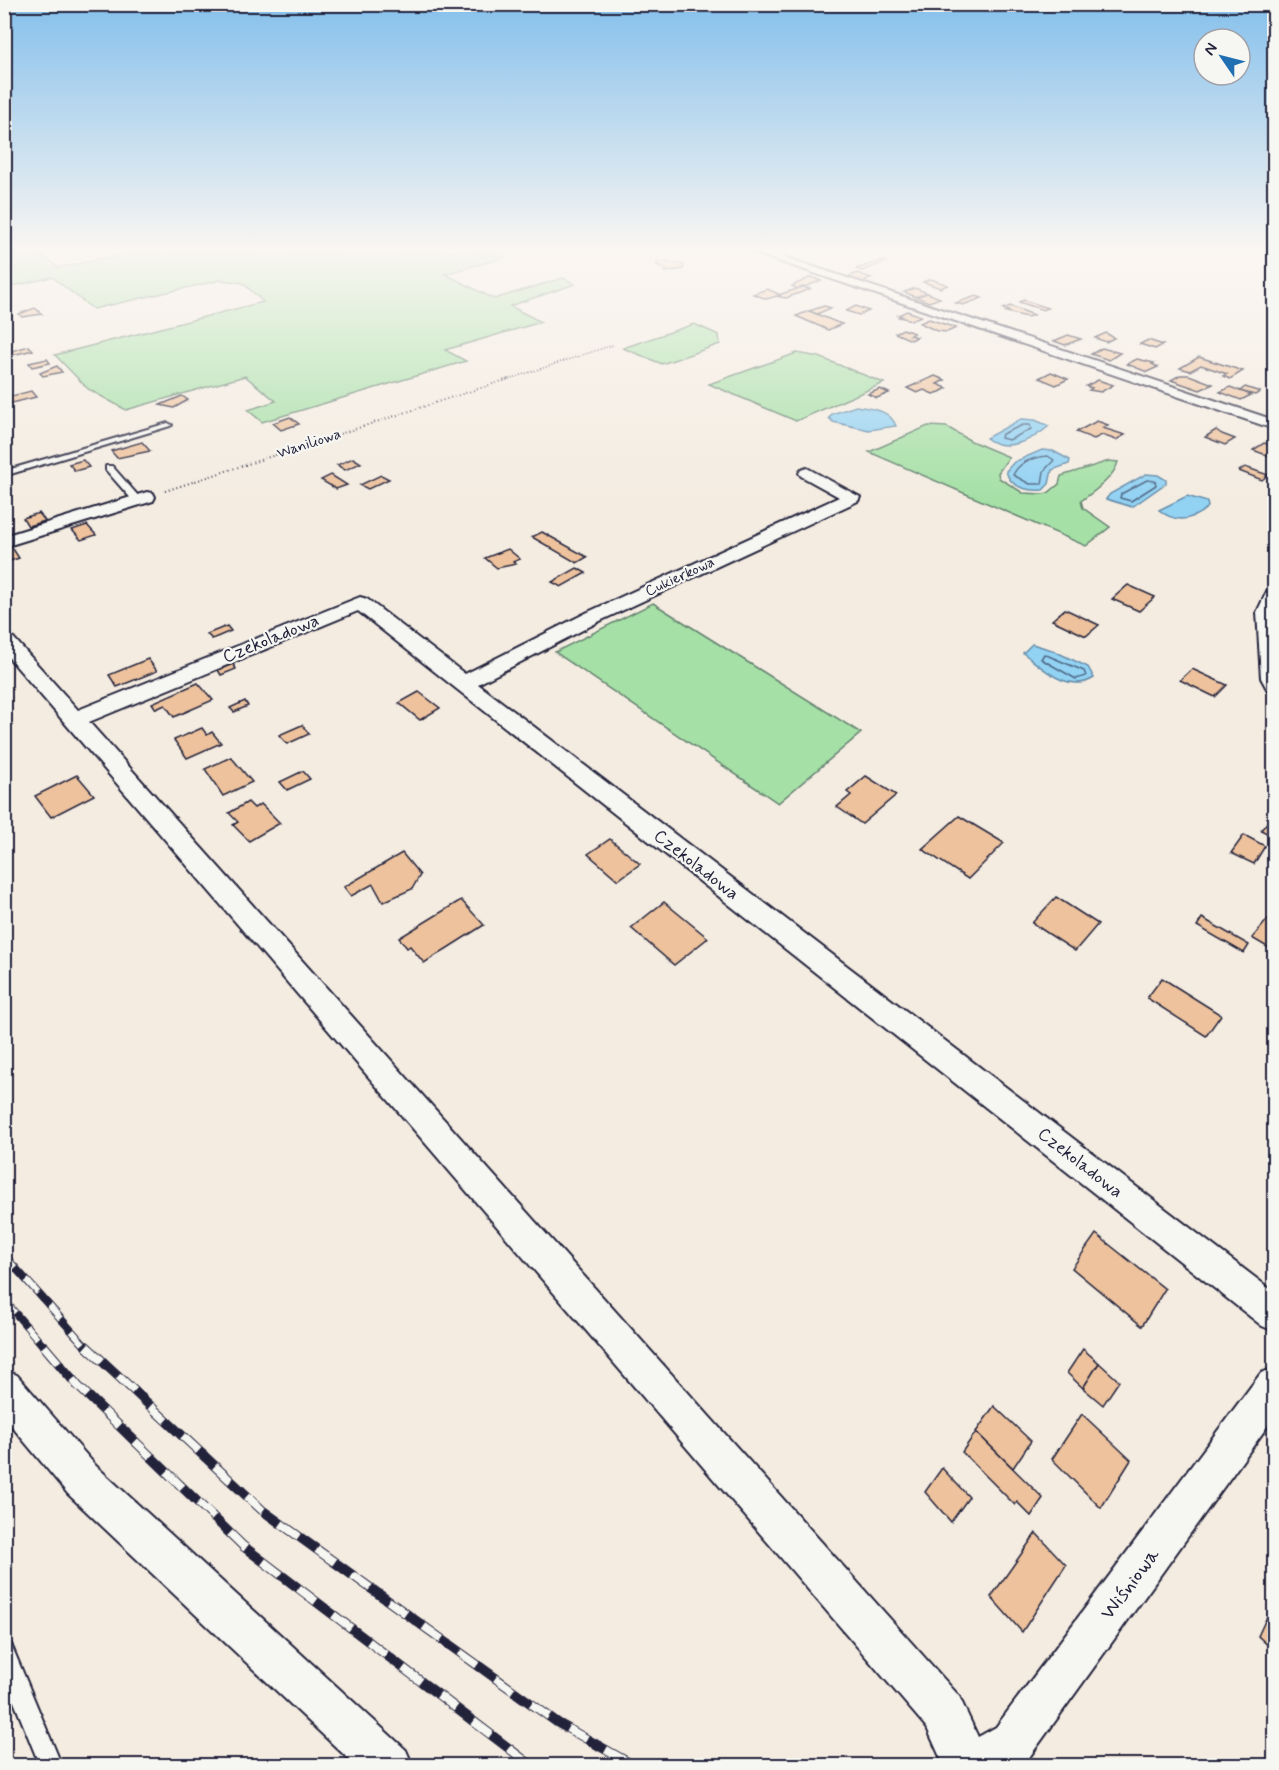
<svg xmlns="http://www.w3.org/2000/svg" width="1279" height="1770" font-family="Mynerve,sans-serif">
  <rect width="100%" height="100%" fill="#f4ece1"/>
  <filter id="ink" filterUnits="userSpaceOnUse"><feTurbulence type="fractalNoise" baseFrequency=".0167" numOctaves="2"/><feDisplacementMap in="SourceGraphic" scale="12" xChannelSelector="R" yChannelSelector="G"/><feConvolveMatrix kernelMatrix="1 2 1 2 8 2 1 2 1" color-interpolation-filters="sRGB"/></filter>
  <g filter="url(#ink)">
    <g fill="#a5e0a6" stroke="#648170" stroke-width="1.5">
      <path d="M5 251H36L59 268 137 251H501L506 257 445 274 494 299 563 278 575 284 510 306 541 322 445 350 466 361 262 422 248 410 276 401 245 376 126 410 88 389 55 355 263 302 243 283 221 280 93 309 52 277 5 288Z"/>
      <path d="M694 324 719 335 720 344 662 364 623 348Z"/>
      <path d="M797 353 819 357 884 383 796 421 709 384Z"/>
      <path d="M928 426 947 427 971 441 1009 457 998 473 999 478 1023 493 1042 494 1048 493 1059 484 1061 476 1109 461 1118 462C1113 479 1094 491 1081 501L1083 508 1110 527 1086 546 869 452Z"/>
      <path d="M653 603 861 733 778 803 555 652Z"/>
    </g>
    <g fill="#92d2f3" stroke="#658ca9" stroke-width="1.5">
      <path d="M856 406C871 409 890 409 896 426L869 430 833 422 829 418 832 414Z"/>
      <path d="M1021 419 1035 420 1049 426C1032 441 1005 453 986 438Z"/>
      <path d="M1042 450 1053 451 1070 460 1069 464 1052 470 1049 484 1043 490C1028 491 1010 488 1006 471L1014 462Z"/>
      <path d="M1146 474 1158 475 1166 480V483L1132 507 1106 499 1110 494Z"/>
      <path d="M1187 496 1207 502 1208 507C1192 521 1176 524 1159 510Z"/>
      <path d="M1032 644 1052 650 1088 667 1094 678C1068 694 1044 669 1023 653Z"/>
    </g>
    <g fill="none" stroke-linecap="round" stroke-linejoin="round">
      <g stroke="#4f6885" stroke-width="1.5">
        <path d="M1023 425H1030L1031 429 1009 440 1001 438 1002 434Z"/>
        <path d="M1048 456 1054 460 1044 471 1042 484H1030L1013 475C1019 462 1034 457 1048 456Z"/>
        <path d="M1147 480 1155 481 1156 485 1131 501 1120 498 1121 494Z"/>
        <path d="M1044 654 1084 671 1086 676 1076 679 1041 659Z"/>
      </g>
    </g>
    <g fill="#edc29d" stroke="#22223b" stroke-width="1.5">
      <path d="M882 260 886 262 862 271 856 269Z"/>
      <path d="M657 261 681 264 684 265 683 269 665 272V269L657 265Z"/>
      <path d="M857 273 872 278 863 282 848 277Z"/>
      <path d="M811 277 821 281 798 289 792 286Z"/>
      <path d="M931 279 948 285 940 288 923 282Z"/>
      <path d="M803 287 810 289 786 298 775 296Z"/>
      <path d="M915 288 927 293 916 297 904 292Z"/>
      <path d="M767 289 776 293 780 295 767 299 753 294Z"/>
      <path d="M927 293 940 298 929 302 916 297Z"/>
      <path d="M976 296 982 298 963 305 956 303Z"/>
      <path d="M1024 300 1048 308 1043 310 1019 302Z"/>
      <path d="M824 306 831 308 817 314 809 311Z"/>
      <path d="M856 306 869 311 859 315 846 311Z"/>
      <path d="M1010 306 1034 315 1027 317 1006 312 1009 311 1003 309Z"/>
      <path d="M35 308 42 314 22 317 19 314Z"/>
      <path d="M809 311 836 322 842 324 828 330 796 316Z"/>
      <path d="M907 311 921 316 912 320 899 317 902 316 898 315Z"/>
      <path d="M929 319 956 328 947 332 937 331 920 323Z"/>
      <path d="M903 329 914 333 910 335 917 337 911 340 895 333Z"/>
      <path d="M1106 333 1114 338 1106 342 1095 338Z"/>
      <path d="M1068 335 1081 339 1065 345 1054 341Z"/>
      <path d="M1148 340 1163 345 1155 349 1140 344Z"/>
      <path d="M29 346 33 350 4 357V353Z"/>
      <path d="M1102 348 1120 353 1109 360 1091 354Z"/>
      <path d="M1199 357 1243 371 1230 379 1223 376 1227 374 1201 365 1190 371 1180 368Z"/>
      <path d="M47 359 50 363 32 367 29 363Z"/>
      <path d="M1137 359 1154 363 1152 364 1158 367 1147 372 1127 364Z"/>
      <path d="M57 366 62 372 43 376 40 373Z"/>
      <path d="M1051 372 1068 379 1056 385 1039 378Z"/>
      <path d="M1180 375H1189L1213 384 1200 390 1171 380Z"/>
      <path d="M935 376 945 380 937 384 947 388 940 392 933 394 924 390 917 393 907 388Z"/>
      <path d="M1098 380 1113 385 1101 392 1089 390 1092 388 1086 386Z"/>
      <path d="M1230 387 1251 395 1241 400 1220 392Z"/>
      <path d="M1245 387 1260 392 1255 395 1240 391Z"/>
      <path d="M880 389 889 393 877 398 868 394Z"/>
      <path d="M31 391 36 397 8 404 4 401V398Z"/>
      <path d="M182 396 188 400 174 408 160 405Z"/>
      <path d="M290 417 299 424 281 430 273 423Z"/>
      <path d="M1097 421 1108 425 1103 428 1125 435 1116 440 1102 435 1094 439 1076 432Z"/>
      <path d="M1216 430 1222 434 1235 439 1225 445 1205 437Z"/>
      <path d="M142 442 150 451 117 458 111 451Z"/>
      <path d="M1264 443 1274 446V458L1253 450Z"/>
      <path d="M353 458 361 463 345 470 337 465Z"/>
      <path d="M83 460 89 467 75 471 69 464Z"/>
      <path d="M1245 467 1268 475 1262 480 1239 471Z"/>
      <path d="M331 475 347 485 336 489 321 480Z"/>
      <path d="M381 475 389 479 368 489 360 485Z"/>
      <path d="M39 513 45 521 28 526 23 518Z"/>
      <path d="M87 525 96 535 81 540 72 530Z"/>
      <path d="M542 532 587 557 577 563 532 537Z"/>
      <path d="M11 546 19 558 4 563V548Z"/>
      <path d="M508 549 520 559 513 562 516 564 497 568 485 558Z"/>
      <path d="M577 568 586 573 561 587 552 582Z"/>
      <path d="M1128 585 1155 597 1139 611 1112 599Z"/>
      <path d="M1065 609 1099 625 1086 636 1052 620Z"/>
      <path d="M227 626 231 631 212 639 207 634Z"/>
      <path d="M148 659 157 671 117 687 109 675Z"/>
      <path d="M233 664 236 669 221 675 218 670Z"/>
      <path d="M1192 669 1227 685 1215 697 1180 680Z"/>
      <path d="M198 683 213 700 174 717 165 705 156 709 152 703Z"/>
      <path d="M419 692 440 708 420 720 399 703Z"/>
      <path d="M245 701 248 706 234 712 230 708Z"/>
      <path d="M302 725 309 734 287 744 279 735Z"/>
      <path d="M202 728 207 735 212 732 221 743 187 758 174 740Z"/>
      <path d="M231 757 252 782 223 796 205 769Z"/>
      <path d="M303 771 310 779 287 790 280 782Z"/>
      <path d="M77 775 94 795 51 817 35 796Z"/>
      <path d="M866 776 896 795 862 824 837 807 851 795 847 792Z"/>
      <path d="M248 802 254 808 261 804 280 823 249 841 233 825 238 822 229 813Z"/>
      <path d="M959 816 1004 843 968 879 922 849Z"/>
      <path d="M1269 820 1274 823V837L1261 830Z"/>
      <path d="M1244 835 1265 846 1254 864 1231 853Z"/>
      <path d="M610 839 640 864 618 880 588 854Z"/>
      <path d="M402 853 420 875 412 889 383 902 373 884 351 896 344 887Z"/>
      <path d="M1056 897 1098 924 1075 951 1032 923Z"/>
      <path d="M461 900 484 925 424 963 410 946 407 948 399 938Z"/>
      <path d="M664 902 708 938 674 965 631 928Z"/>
      <path d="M1202 918 1249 945 1244 953 1197 926Z"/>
      <path d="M1268 919 1274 923V951L1252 938Z"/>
      <path d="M1162 978 1221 1015 1206 1036 1147 998Z"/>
      <path d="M1096 1234 1165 1289 1142 1326 1072 1268Z"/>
      <path d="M1083 1349 1099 1363 1083 1388 1067 1373Z"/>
      <path d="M1099 1363 1119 1381 1103 1405 1083 1388Z"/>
      <path d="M994 1406 1031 1441 1013 1468 976 1432Z"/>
      <path d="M1082 1414 1131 1460 1101 1508 1052 1459Z"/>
      <path d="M976 1432 1043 1498 1031 1516 1017 1502 1015 1505 962 1452Z"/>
      <path d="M942 1468 969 1497 951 1522 925 1492Z"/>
      <path d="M1036 1533 1066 1565 1022 1632 991 1597Z"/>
      <path d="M1271 1608 1274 1611V1651L1258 1636Z"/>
    </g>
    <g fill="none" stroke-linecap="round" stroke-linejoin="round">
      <defs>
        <g id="service">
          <path d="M168 423 172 425 170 426 4 476V471Z"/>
          <path d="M106 466H112L140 498V502H134L106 470Z"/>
          <path d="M4 1641 11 1644 62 1766H40L4 1677Z"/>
        </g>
        <g id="minor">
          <path d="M749 251H766L1274 420V429Z"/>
          <path d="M807 468 860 497 858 501 602 620 478 684 1274 1292V1331L1262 1326 358 611 89 722 959 1696 978 1737 996 1727 1261 1373 1274 1368V1417L1028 1759 1016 1766H944L927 1728 4 652V633L11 635 78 710 360 597 367 599 465 674 588 612 839 497 801 476 799 473 801 470Z"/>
          <path d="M147 492 153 493 155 497 153 501 4 547V536Z"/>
          <path d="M1274 589V691L1267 689 1261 678 1257 612 1267 591Z"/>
          <path d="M4 1370 17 1375 96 1466 406 1750 413 1766H356L68 1494 4 1417Z"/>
        </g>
      </defs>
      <use href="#service" stroke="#22223b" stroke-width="4"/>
      <use href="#minor" stroke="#22223b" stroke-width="4"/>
      <path stroke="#22223b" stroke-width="1.5" stroke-dasharray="1 2" stroke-linecap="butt" d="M503 381 613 345"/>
      <path stroke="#22223b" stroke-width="2" stroke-dasharray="1 3" stroke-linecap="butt" d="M165 491 508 379"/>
      <use href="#service" fill="#f6f6f2" fill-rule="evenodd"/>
      <use href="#minor" fill="#f6f6f2" fill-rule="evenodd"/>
      <defs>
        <g id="rail-far1">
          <path d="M4 1255 87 1348"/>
          <path d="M4 1300 45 1348"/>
        </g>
        <g id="rail">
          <path d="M44 1346 78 1386 243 1546 532 1766"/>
          <path d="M86 1346 262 1510 558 1723 635 1766"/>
        </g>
      </defs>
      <use href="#rail-far1" stroke="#22223b" stroke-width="8"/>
      <use href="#rail" stroke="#22223b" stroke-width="10"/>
      <use href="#rail-far1" stroke="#f6f6f2" stroke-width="6" stroke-dasharray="17" stroke-linecap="butt"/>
      <use href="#rail" stroke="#f6f6f2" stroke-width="8" stroke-dasharray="22" stroke-linecap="butt"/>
    </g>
  </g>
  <linearGradient id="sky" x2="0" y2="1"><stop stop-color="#85c0ec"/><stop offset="0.5" stop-color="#faf6f2"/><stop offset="1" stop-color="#faf6f2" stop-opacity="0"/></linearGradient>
  <rect width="1279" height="499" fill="url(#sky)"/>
  <g text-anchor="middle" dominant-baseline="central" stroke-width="4.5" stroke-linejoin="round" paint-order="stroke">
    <g font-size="15" fill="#22223b" stroke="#f6f6f2">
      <text transform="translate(309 444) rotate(-18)">Waniliowa</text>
      <text transform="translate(680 577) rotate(-25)">Cukierkowa</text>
    </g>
    <g font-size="18" fill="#22223b" stroke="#f6f6f2">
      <text transform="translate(271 639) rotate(-22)">Czekoladowa</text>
      <text transform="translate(696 865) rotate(38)">Czekoladowa</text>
      <text transform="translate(1080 1163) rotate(38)">Czekoladowa</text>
    </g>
    <g font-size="21" fill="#22223b" stroke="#f6f6f2">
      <text transform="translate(1130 1584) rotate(-53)">Wiśniowa</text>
    </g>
  </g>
  <rect width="1279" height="1770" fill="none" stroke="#f6f6f2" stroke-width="24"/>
  <rect x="12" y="12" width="1255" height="1746" fill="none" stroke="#22223b" stroke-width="2" filter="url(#ink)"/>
  <g transform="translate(1222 57) rotate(305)"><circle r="28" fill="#f6f6f2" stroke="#a1a1a9" stroke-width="1.5"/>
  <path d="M0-4.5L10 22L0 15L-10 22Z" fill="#1f6fb2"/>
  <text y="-9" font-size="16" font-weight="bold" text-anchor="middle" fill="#22223b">N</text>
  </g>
</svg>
